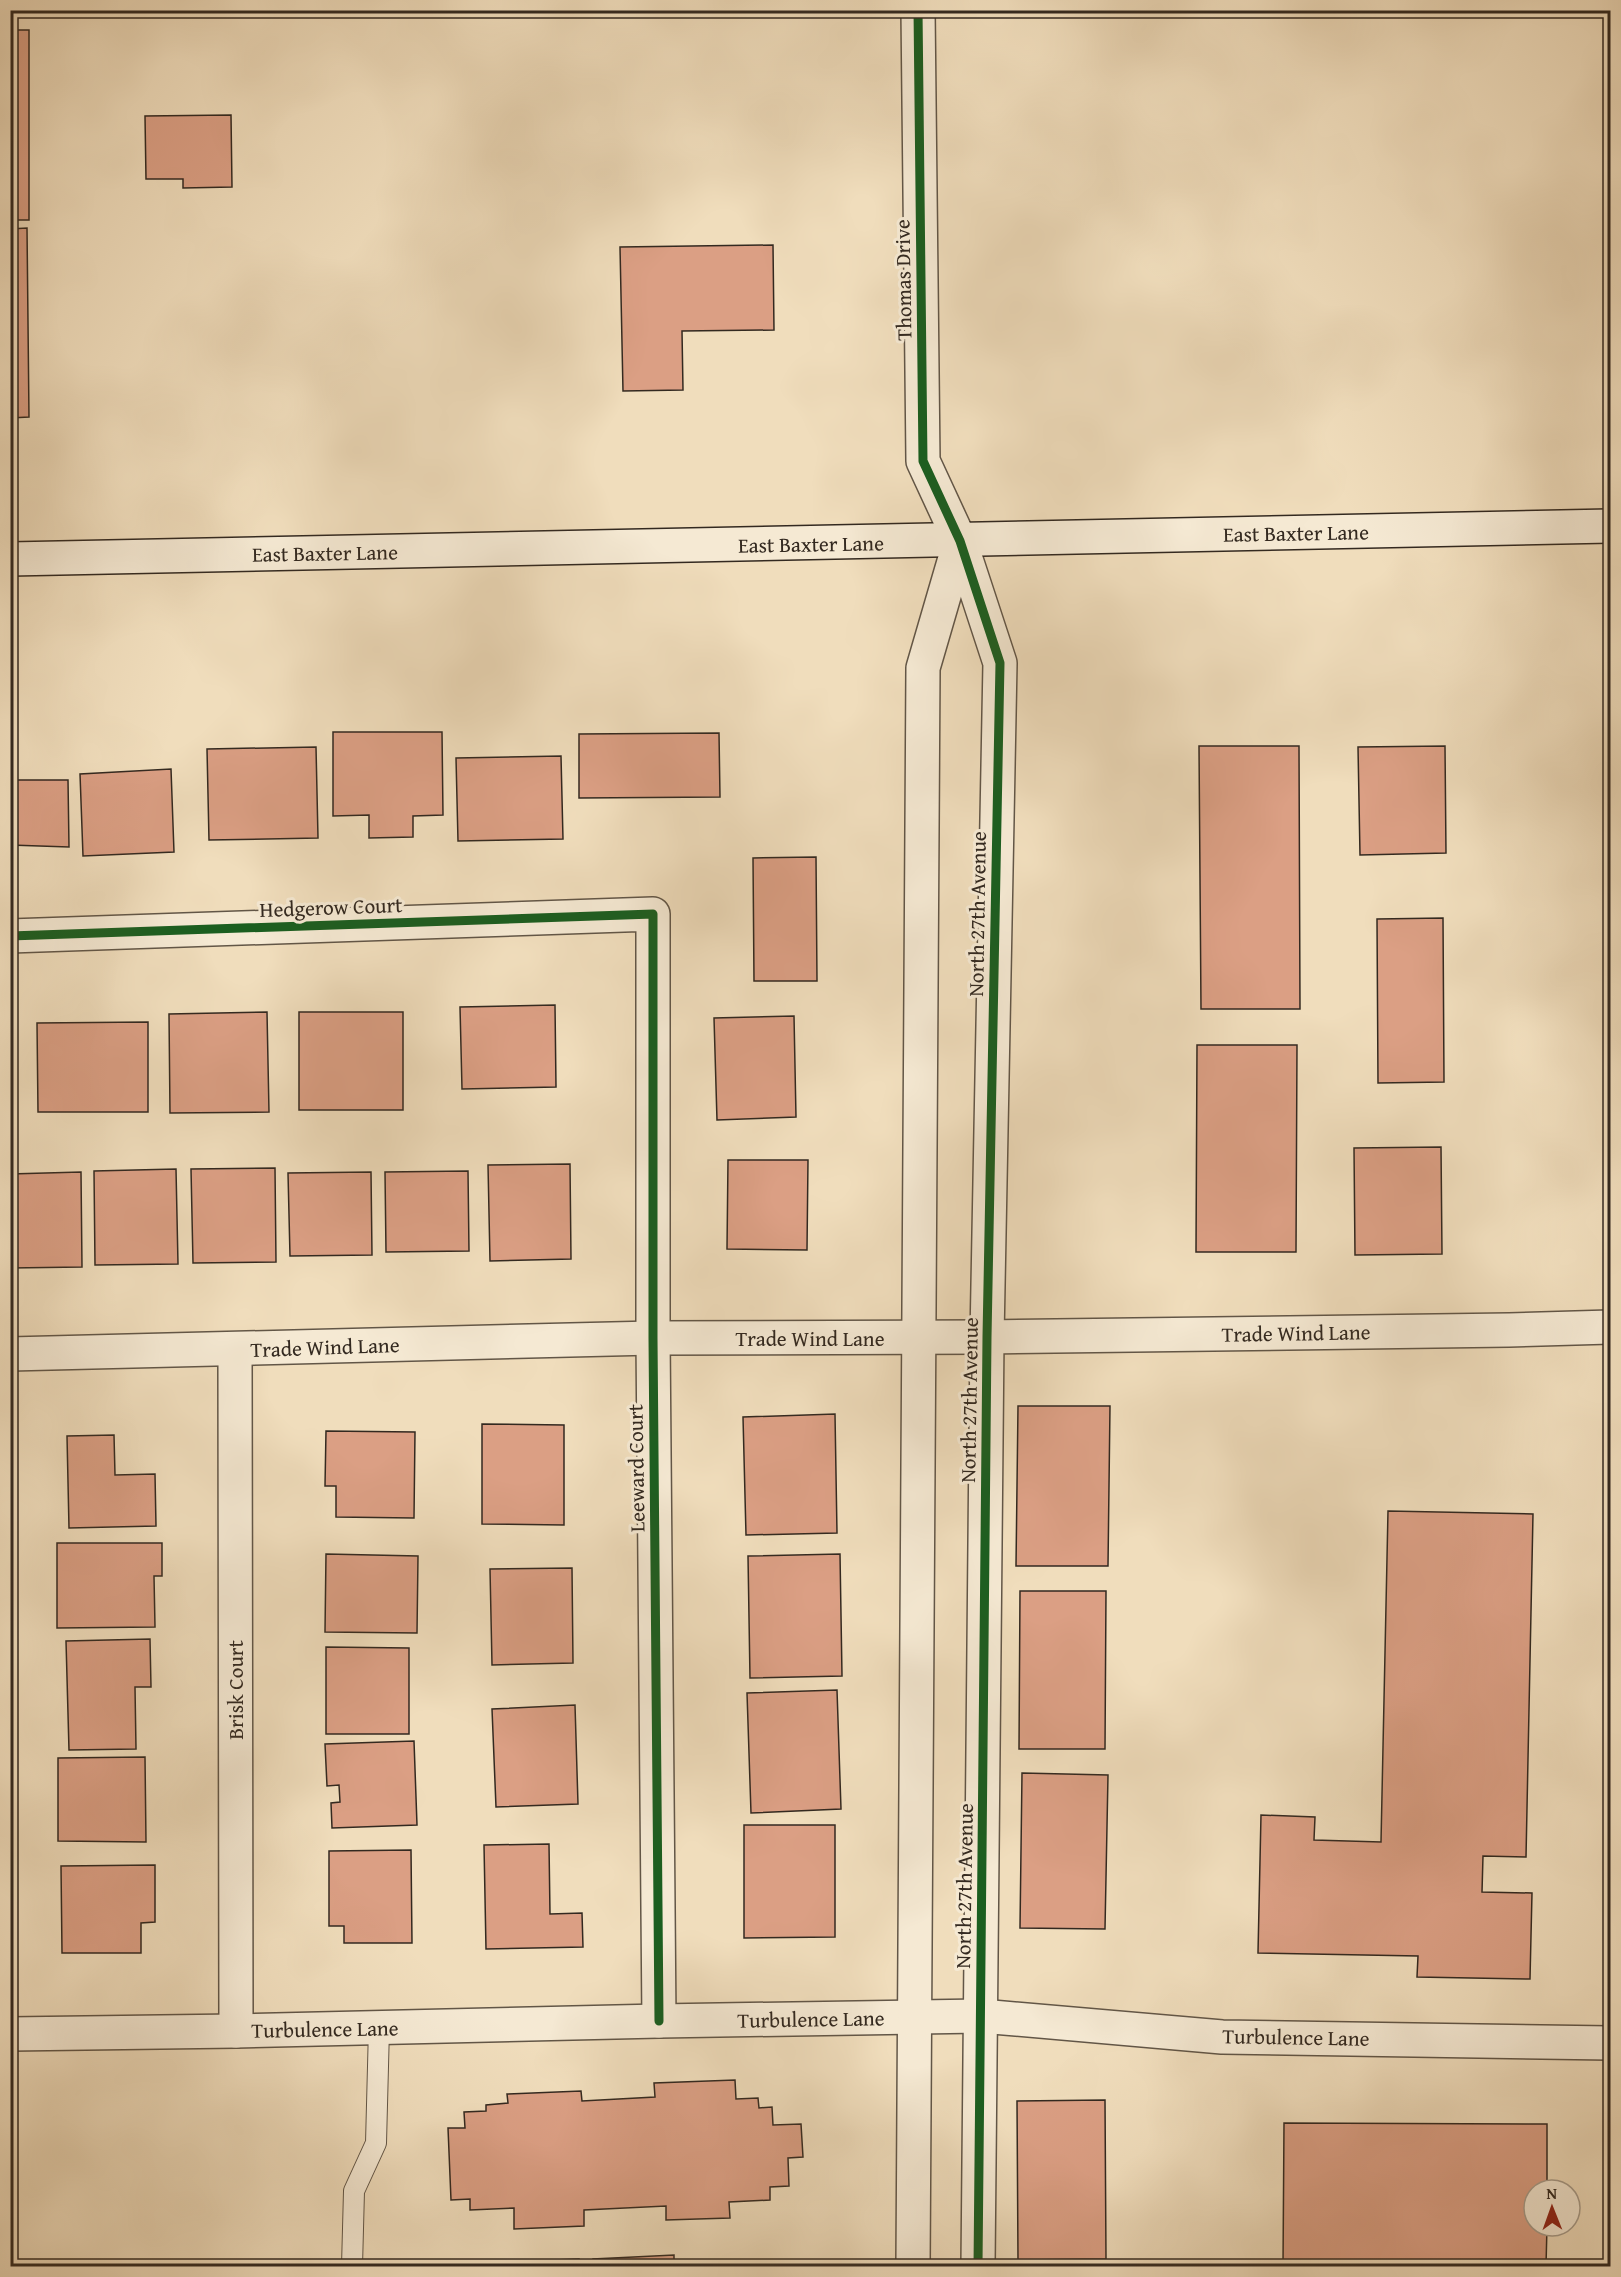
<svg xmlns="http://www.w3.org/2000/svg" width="1621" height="2277" font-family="'Gentium Book Plus',serif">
  <rect width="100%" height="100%" fill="#f0ddbc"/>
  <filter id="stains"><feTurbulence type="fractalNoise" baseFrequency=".00333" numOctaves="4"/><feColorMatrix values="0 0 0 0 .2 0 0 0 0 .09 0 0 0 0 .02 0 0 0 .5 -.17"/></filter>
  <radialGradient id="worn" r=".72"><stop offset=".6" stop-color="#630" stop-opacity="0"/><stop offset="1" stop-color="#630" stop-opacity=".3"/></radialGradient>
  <g fill="#db9f84" stroke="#332920" stroke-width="1.5">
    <rect x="10" y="10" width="4" height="11"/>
    <rect x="10" y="30" width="19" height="190"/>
    <path d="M231 115 232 187 183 188V179H146L145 116Z"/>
    <path d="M27 228 29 417 10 418V229Z"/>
    <path d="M773 245 774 330 682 331 683 390 623 391 620 247Z"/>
    <path d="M333 732H442L443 815 413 816V837L369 838V815L333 816Z"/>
    <path d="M719 733 720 797 579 798V734Z"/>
    <path d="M1199 746H1299L1300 1009H1201Z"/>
    <path d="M1445 746 1446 853 1360 855 1358 747Z"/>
    <path d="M316 747 318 838 209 840 207 749Z"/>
    <path d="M561 756 563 839 458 841 456 758Z"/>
    <path d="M171 769 174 852 83 856 80 774Z"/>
    <path d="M10 780H68L69 847 10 845Z"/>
    <path d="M816 857 817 981H754L753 858Z"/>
    <path d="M1443 918 1444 1082 1378 1083 1377 919Z"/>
    <path d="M555 1005 556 1087 462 1089 460 1007Z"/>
    <path d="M267 1012 269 1112 170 1113 169 1014Z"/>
    <rect x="299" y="1012" width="104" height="98"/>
    <path d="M794 1016 796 1117 717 1120 714 1018Z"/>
    <path d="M148 1022V1112H38L37 1023Z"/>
    <path d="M1197 1045H1297L1296 1252H1196Z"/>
    <path d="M1441 1147 1442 1254 1355 1255 1354 1148Z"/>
    <path d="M728 1160H808L807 1250 727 1249Z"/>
    <path d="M570 1164 571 1259 490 1261 488 1165Z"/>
    <path d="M275 1168 276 1262 193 1263 191 1169Z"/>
    <path d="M176 1169 178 1264 95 1265 94 1171Z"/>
    <path d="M468 1171 469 1251 386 1252 385 1172Z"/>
    <path d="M81 1172 82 1267 10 1268V1174Z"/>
    <path d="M371 1172 372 1255 290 1256 288 1173Z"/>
    <path d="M1018 1406H1110L1108 1566H1016Z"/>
    <path d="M835 1414 837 1533 746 1535 743 1417Z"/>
    <path d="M482 1424 564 1425V1525L482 1524Z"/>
    <path d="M326 1431 415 1432 414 1518 336 1517V1486H325Z"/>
    <path d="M114 1435 115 1475 155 1474 156 1526 69 1528 67 1436Z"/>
    <path d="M1388 1511 1533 1514 1526 1857 1483 1856 1482 1892 1532 1893 1530 1979 1417 1977 1418 1956 1258 1953 1261 1815 1315 1817 1314 1840 1381 1842Z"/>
    <path d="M57 1543H162V1576H154L155 1627 57 1628Z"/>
    <path d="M326 1554 418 1556 417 1633 325 1632Z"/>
    <path d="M840 1554 842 1676 750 1678 748 1556Z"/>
    <path d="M572 1568 573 1663 492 1665 490 1569Z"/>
    <path d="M1020 1591H1106L1105 1749H1019Z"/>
    <path d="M150 1639 151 1687H135L136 1749 69 1750 66 1641Z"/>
    <path d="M326 1647 409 1648V1734H326Z"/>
    <path d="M837 1690 841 1809 751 1813 747 1693Z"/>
    <path d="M575 1705 578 1804 496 1807 492 1709Z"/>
    <path d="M414 1741 417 1825 332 1828 331 1803 340 1802 339 1785 327 1786 325 1744Z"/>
    <path d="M145 1757 146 1842 58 1841V1758Z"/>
    <path d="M1022 1773 1108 1775 1105 1929 1020 1928Z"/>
    <path d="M744 1825H835V1937L744 1938Z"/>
    <path d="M549 1844 550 1914 582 1913 583 1947 486 1949 484 1845Z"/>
    <path d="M411 1850 412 1943H344V1926H329V1851Z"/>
    <path d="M155 1865V1922L141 1923V1953H62L61 1866Z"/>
    <path d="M735 2080 736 2099 758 2098 759 2108 772 2107 773 2125 801 2124 803 2157 788 2158 789 2186 770 2187V2200L729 2202 730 2218 666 2220V2206L584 2210V2226L514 2229V2208L470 2210V2199L451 2200 448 2128H465L464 2112 486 2111V2105L508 2103 507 2094 581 2091 582 2101 655 2097 654 2083Z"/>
    <path d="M1105 2100 1106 2259 1018 2260 1017 2101Z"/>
    <path d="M1284 2123 1547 2124V2190H1534V2226H1547L1546 2266H1460V2260H1427L1424 2266H1283Z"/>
    <path d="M674 2255V2266H593V2259Z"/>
    <path d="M579 2259 580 2266H527V2261Z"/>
  </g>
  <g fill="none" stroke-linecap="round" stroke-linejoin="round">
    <defs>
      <path id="service" d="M352 2266 354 2191 376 2143 379 2028"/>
      <g id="minor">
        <path d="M918 10 923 461 960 541"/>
        <path d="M10 936 653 914V1338L659 2021"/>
        <path d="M235 1349 236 2031"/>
        <path d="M10 1354 653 1338 987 1337 1509 1330 1610 1327"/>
        <path d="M10 2034 236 2031 659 2021 981 2016 1222 2037 1610 2043"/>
      </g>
      <g id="tertiary">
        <path d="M960 541 1000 663 987 1337 978 2266"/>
        <path d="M913 2266 923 668 960 541"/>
      </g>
      <path id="secondary" d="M10 559 1610 526"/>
    </defs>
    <use href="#service" stroke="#625647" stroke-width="22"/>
    <use href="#minor" stroke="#625647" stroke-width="36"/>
    <use href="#tertiary" stroke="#625647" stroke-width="36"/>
    <use href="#secondary" stroke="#332920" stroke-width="36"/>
    <use href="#service" stroke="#f5e9d3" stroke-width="20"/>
    <use href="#minor" stroke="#f5e9d3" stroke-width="33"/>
    <use href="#tertiary" stroke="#f5e9d3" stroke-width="33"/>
    <use href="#secondary" stroke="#f5e9d3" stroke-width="33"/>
    <defs>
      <g id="cycleway">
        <path d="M918 10 923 461 960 541 1000 663 987 1337 978 2266"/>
        <path d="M10 936 653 914V1338L659 2021"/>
      </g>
    </defs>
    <use href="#cycleway" stroke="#f5e9d3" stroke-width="13"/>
    <use href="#cycleway" stroke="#1b5e20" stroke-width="9"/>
  </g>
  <g text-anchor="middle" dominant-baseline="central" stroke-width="6" stroke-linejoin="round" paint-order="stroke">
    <g font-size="21" fill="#332920" stroke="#f5e9d3">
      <text transform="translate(903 280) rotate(-91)">Thomas Drive</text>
      <text transform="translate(1296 533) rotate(-1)">East Baxter Lane</text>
      <text transform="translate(811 544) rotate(-1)">East Baxter Lane</text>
      <text transform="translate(325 553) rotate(-1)">East Baxter Lane</text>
      <text transform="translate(331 907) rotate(-2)">Hedgerow Court</text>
      <text transform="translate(977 914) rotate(-89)">North 27th Avenue</text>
      <text transform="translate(1296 1333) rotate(-1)">Trade Wind Lane</text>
      <text x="810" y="1338">Trade Wind Lane</text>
      <text transform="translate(325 1347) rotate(-2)">Trade Wind Lane</text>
      <text transform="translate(969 1400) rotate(-89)">North 27th Avenue</text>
      <text transform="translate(636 1468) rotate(-91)">Leeward Court</text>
      <text transform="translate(235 1690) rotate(-90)">Brisk Court</text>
      <text transform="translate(964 1886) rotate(-89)">North 27th Avenue</text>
      <text transform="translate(811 2019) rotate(-1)">Turbulence Lane</text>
      <text transform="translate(325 2029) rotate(-1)">Turbulence Lane</text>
      <text transform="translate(1296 2037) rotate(1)">Turbulence Lane</text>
    </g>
  </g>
  <rect width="1621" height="2277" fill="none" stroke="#f0ddbc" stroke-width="36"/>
  <rect x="12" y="12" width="1597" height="2253" fill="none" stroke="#332920" stroke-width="3"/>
  <rect x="18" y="18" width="1585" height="2241" fill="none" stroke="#332920" stroke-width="1.5"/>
  <g transform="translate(1552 2208) rotate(359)"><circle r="28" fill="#f5e9d3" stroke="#a79c8b" stroke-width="1.5"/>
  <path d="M0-4.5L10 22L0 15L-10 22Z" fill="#8f2418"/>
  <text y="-9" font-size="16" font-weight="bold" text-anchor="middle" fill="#332920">N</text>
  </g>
  <rect width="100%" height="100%" filter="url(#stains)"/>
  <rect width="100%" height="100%" fill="url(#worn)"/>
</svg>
